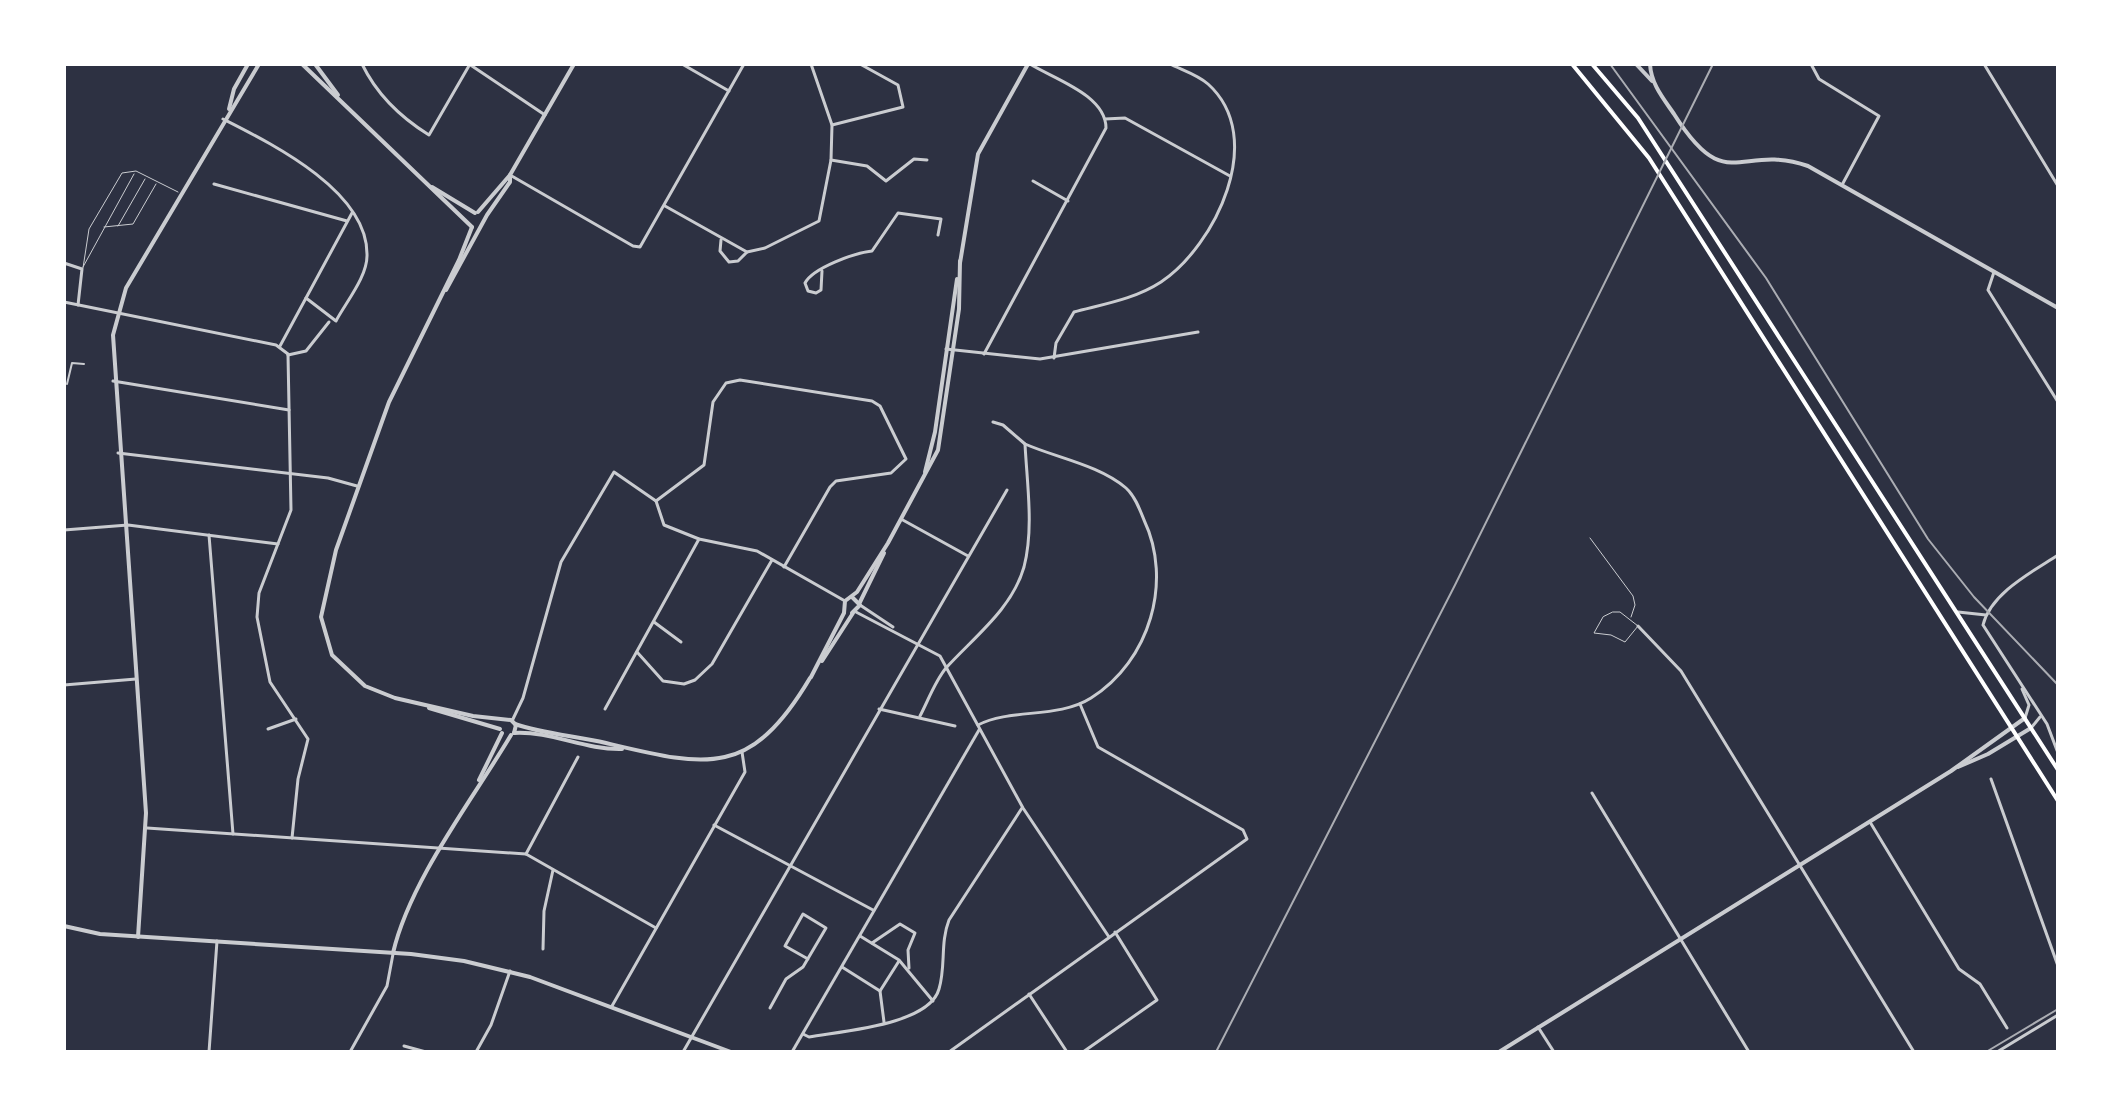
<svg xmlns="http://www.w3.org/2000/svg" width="2122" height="1116" font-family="'Source Serif 4',serif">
  <rect width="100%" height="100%" fill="#2d3142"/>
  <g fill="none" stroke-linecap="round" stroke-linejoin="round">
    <g stroke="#caccd0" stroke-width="1">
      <path d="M118 226 145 179"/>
      <path d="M104 227 133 224 156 184"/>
      <path d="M83 267 134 174"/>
      <path d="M83 268 89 229 122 173 136 171 178 192"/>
      <path d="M1590 538 1633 596 1635 605 1631 617"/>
      <path d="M1613 612H1620L1638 626 1625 642 1611 635 1594 633 1603 617Z"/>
    </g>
    <path stroke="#caccd0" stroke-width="2" d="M67 384 72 363 84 364"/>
    <g stroke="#caccd0" stroke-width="3">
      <path d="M362 64C377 95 400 117 429 135L470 64"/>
      <path d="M469 64 545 115"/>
      <path d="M682 64 729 91"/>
      <path d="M1811 64 1819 79 1879 116 1842 185"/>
      <path d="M1984 64 2058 186"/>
      <path d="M223 119C270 143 367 190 367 254 368 276 346 302 336 321L306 298 280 346"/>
      <path d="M1105 119 1125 118 1230 176"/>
      <path d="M832 125 903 107 898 85 860 64"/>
      <path d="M831 160 867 166 886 181 914 159 927 160"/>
      <path d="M510 175 633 246 640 247 744 64"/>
      <path d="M1033 181 1068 201"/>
      <path d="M214 184 347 221"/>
      <path d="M665 206 747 252 765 248 819 221 831 160 832 125 811 64"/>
      <path d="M721 240 720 251 729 262 738 261 747 252"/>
      <path d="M64 263 82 269 78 305"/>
      <path d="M822 271 821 290 816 293 808 291 805 283C813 268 854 253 872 251L898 213 941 219 938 235"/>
      <path d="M1994 272 1988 290 2058 402"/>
      <path d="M306 298 352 213"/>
      <path d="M64 302 276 345 288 354"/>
      <path d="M946 349 1040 359 1198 332"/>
      <path d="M984 354 1106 128C1106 95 1054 79 1030 64"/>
      <path d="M288 355 291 510 259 593 257 617 270 682 308 739 298 779 292 838"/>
      <path d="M288 355 306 351 329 322"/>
      <path d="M1054 358 1056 343 1074 312C1104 304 1135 299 1161 282 1215 246 1268 138 1208 84 1198 75 1182 70 1170 64"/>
      <path d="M113 381 289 410"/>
      <path d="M118 453 328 478 357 486"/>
      <path d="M656 501 704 465 713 402 726 383 740 380 872 401 880 406 906 459 891 473 836 481 830 487 784 567"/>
      <path d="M901 519 968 556"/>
      <path d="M64 530 128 525 278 544"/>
      <path d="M209 535 233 834"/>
      <path d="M2058 555C2032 572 1991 593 1983 625L2047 724 2058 753"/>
      <path d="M860 605 893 627"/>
      <path d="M856 612 940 656 1023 808 1109 937"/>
      <path d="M1958 612 1986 615"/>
      <path d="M654 622 681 642"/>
      <path d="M1638 626 1681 671 1914 1052"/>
      <path d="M637 652 663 681 684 684 695 680 712 664 772 560"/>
      <path d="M64 685 136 679"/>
      <path d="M2022 689 2029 705 2025 718"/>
      <path d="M605 709 699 539"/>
      <path d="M879 709 955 726"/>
      <path d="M920 716C928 701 935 681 946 668 974 637 1012 609 1024 567 1034 528 1027 484 1025 444L1003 425 993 422"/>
      <path d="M512 721 523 698 561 562 614 472 656 501 664 525 699 539 757 551 845 601"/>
      <path d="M978 725C1011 708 1058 719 1091 698 1150 661 1173 581 1144 520 1140 510 1135 496 1126 488 1099 465 1057 458 1025 444"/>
      <path d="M2031 728 2040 717"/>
      <path d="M268 729 296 719"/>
      <path d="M1991 779 2058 966"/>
      <path d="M1592 793 1749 1052"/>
      <path d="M1870 822 1959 969 1980 984 2007 1028"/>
      <path d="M714 825 873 910"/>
      <path d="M147 828 526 854 656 928"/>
      <path d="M526 854 578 757"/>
      <path d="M860 936 899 960 933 1001"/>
      <path d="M872 943 900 924 915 933 908 950 909 968"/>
      <path d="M543 949 544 911 553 870"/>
      <path d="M842 967 880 991 899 961"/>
      <path d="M880 991 884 1022"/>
      <path d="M1029 994 1067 1052"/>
      <path d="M612 1006 745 772 742 752"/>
      <path d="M770 1008 786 979 803 967 826 928 803 914 785 946 808 959"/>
      <path d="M1538 1027 1554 1052"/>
      <path d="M803 1034 809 1037C842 1031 929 1025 939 989 946 966 940 943 949 920L1022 808"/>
      <path d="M404 1046 426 1052"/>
      <path d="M209 1052 217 941"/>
      <path d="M350 1052 387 986 393 954"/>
      <path d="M476 1052 491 1025 510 971"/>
      <path d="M683 1052 1007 490"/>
      <path d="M792 1052 979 730"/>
      <path d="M949 1052 1247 839 1243 830 1098 747 1080 704"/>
      <path d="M1083 1052 1157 1000 1115 932"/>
      <path d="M1997 1052 2058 1015"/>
    </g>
    <g stroke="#caccd0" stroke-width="4">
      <path d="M302 64 472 227"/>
      <path d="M315 64 338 95"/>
      <path d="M1636 64 1652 81"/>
      <path d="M1650 64C1651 84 1663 98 1674 114 1727 198 1739 142 1808 166L2058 308"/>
      <path d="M229 109 234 89 248 64"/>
      <path d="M432 187 475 213"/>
      <path d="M478 212 510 175 574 64"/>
      <path d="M472 227 459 260 389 402 336 550 321 617 332 655 365 686 395 698 473 716 511 720 516 725 514 733"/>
      <path d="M960 263 978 154 1028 64"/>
      <path d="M446 290 487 215 510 182V175"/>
      <path d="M925 472 935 432 957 279"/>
      <path d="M852 597 860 605 852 613"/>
      <path d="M860 602 884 553"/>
      <path d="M822 661 853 613"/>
      <path d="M811 677 844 613 845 601 857 592 888 543 938 450 959 309 960 261"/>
      <path d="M429 708 500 729"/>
      <path d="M515 724C543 734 577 736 606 743 707 767 750 779 810 678"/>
      <path d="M514 733C552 731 584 750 622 749"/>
      <path d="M1958 767 1988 754 2031 728"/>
      <path d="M479 780 502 733"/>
      <path d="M64 926 100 934 411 954 464 961 530 977 731 1052"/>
      <path d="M138 937 146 813 113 335 126 288 259 64"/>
      <path d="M393 953C410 880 473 799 511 735"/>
      <path d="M1499 1052 1951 771 2025 718"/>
    </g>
    <g stroke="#fff" stroke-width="4">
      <path d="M1572 64 1649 158 2058 801"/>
      <path d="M1592 64 1638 118 2058 770"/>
    </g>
    <path stroke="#abadb3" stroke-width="2" d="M1986 1052 2058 1009"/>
    <g stroke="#abadb3" stroke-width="2">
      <path d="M1610 64 1766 278 1928 539 1974 597 2058 685"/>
      <path d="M1216 1052 1455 585 1713 64"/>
    </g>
  </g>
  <rect width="2122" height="1116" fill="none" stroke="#ffffff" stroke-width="132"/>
</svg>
